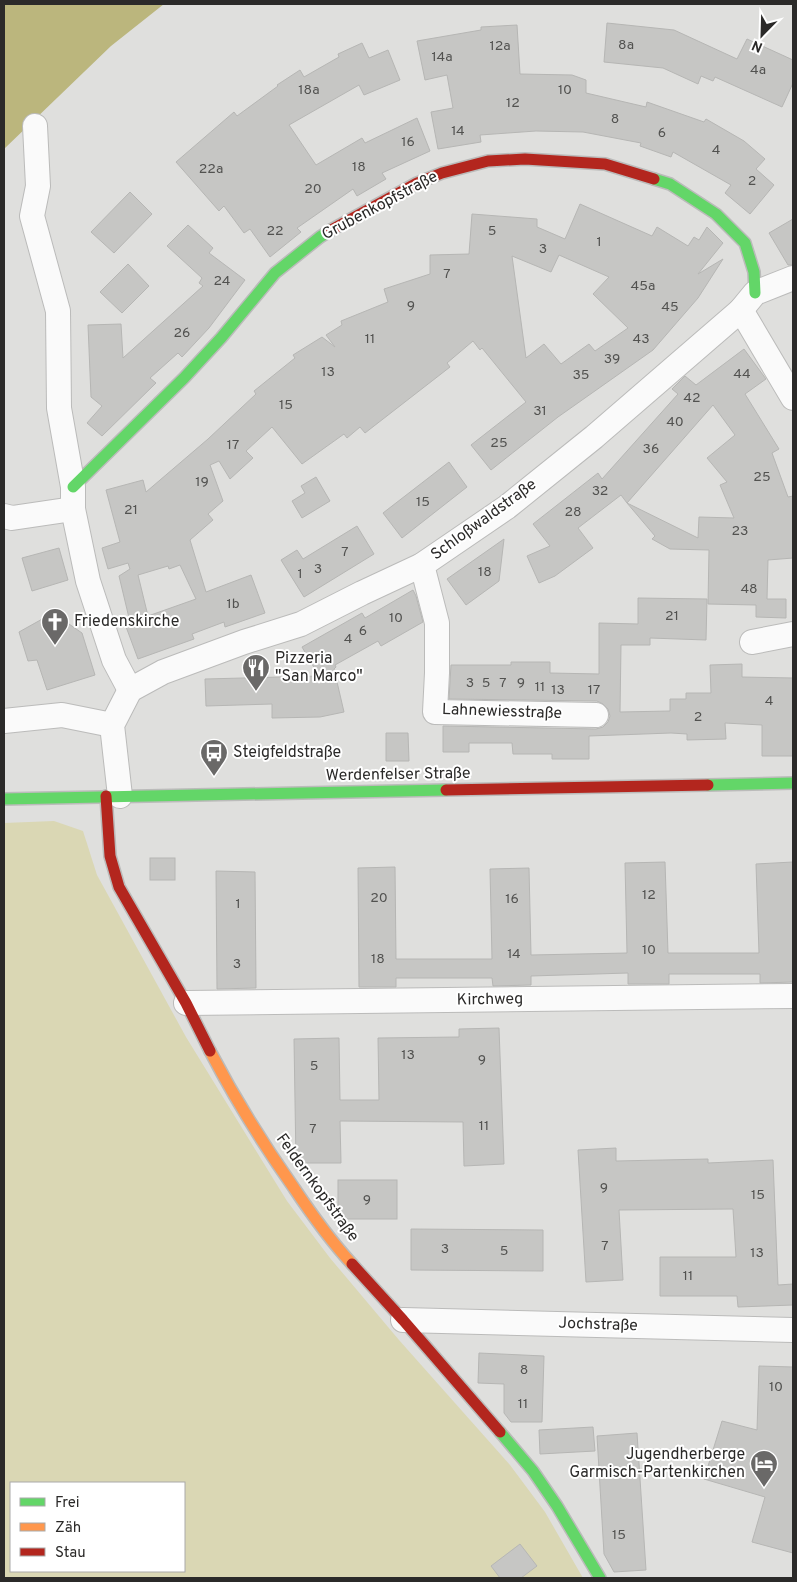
<svg xmlns="http://www.w3.org/2000/svg" width="797" height="1582" font-family="Overpass,sans-serif">
  <rect width="100%" height="100%" fill="#dfdfdd"/>
  <path fill="#dad7b4" fill-rule="evenodd" d="M54 821 83 831 97 875 186 1037 287 1201 330 1258 399 1340 510 1465 545 1512 583 1578H4V823ZM11 1483H184V1571H11Z"/>
  <path fill="#bbb67d" d="M6 4H164L111 46 4 149V6Z"/>
  <g fill="#c6c6c4" stroke="#b6b6b4" fill-rule="evenodd">
    <path d="M607 23 674 30 737 59 747 39 793 60V83L782 107 715 77 713 81 701 76 698 84 663 68 604 62Z"/>
    <path d="M517 25 520 74 572 75 586 80V93L646 107 647 102 704 122 706 119 744 141 765 159 756 169 774 185 750 214 725 193 731 185 673 152 671 157 640 146 641 143 583 132 536 131 480 135 481 142 438 149 431 112 453 108 447 75 425 80 417 41 481 30V27Z"/>
    <path d="M362 43 369 58 388 50 400 80 364 95 359 85 289 125 316 165 362 138 365 143 417 118 430 151 382 173 386 179 357 196 353 189 297 228 301 232 270 257 250 229 244 233 224 206 219 211 176 162 234 112 237 116 278 86 277 85 300 70 304 77 339 57 338 54Z"/>
    <path d="M130 192 152 214 114 253 91 232Z"/>
    <path d="M580 204 652 236 657 227 688 246 694 237 699 240 707 227 723 243 698 274 723 259 698 298 653 350 558 417 491 470 471 445 526 402 482 348 480 350 473 341 447 363 450 367 365 433 360 427 347 438 344 434 302 464 272 427 246 451 253 458 230 479 219 461 210 465 223 501 208 514 213 520 190 540 206 592 251 575 265 613 225 627 224 622 192 634 194 639 138 659 125 624 130 622 119 576 130 569 128 563 108 569 102 548 120 542 106 490 143 480 146 492 208 439 256 394 254 391 295 358 293 355 322 337 335 347 326 335 342 325 341 321 388 302 384 289 430 274V255L469 254 472 214 537 219V227L565 239ZM559 255 609 277 593 294 628 328 595 351 589 344 561 364 544 344 526 358 512 256 551 272ZM180 565 196 599 148 616 138 575 168 566 169 569Z"/>
    <path d="M793 219V265H788L769 233Z"/>
    <path d="M188 225 213 248 209 253 245 280 209 328 182 357 178 353 150 378 156 383 102 436 87 423 102 406 91 397 88 325 121 324 123 358 203 286 199 283 202 278 167 246Z"/>
    <path d="M128 264 149 286 122 313 100 292Z"/>
    <path d="M744 349 766 379 745 394 779 449 772 453 788 497 793 496V558L768 560 767 599H786V618L756 617V605L708 604 709 550 670 549 652 539 655 536 627 503 698 538 699 517 734 518 720 485 727 482 707 458 735 435 713 405 627 503 621 495 578 528 593 548 555 576 539 583 527 556 550 546 533 524 598 473 602 479 678 394 672 389 685 376 696 385Z"/>
    <path d="M449 462 467 487 402 538 383 513Z"/>
    <path d="M316 477 330 501 302 518 292 501 305 493 301 486Z"/>
    <path d="M357 526 374 554 304 597 281 560 297 550 303 559Z"/>
    <path d="M504 539 499 581 466 605 447 579Z"/>
    <path d="M59 548 68 580 32 591 22 558Z"/>
    <path d="M413 590 416 596 423 622 381 646 378 641 335 665 336 667 334 669 344 712 320 717 272 718V704L206 706 205 679 319 676 302 647 362 613 365 618Z"/>
    <path d="M638 598 707 599 706 640 650 638V645H621L620 712 670 711V699H686V693H711L710 665 742 664V677L793 678V756H762V725L725 723 726 739 687 740V734L671 733 589 736V759H552V754H513L512 743H469V752H443V726L596 729 603 727 608 722 610 716 608 709 603 704 597 701 449 699 451 665H511V662H550V673L599 674V623L638 624Z"/>
    <path d="M53 613 82 633 95 675 47 690 37 660 28 661 19 632Z"/>
    <path d="M386 733H408L409 761H386Z"/>
    <rect x="150" y="858" width="25" height="22"/>
    <path d="M665 862 668 953H759L756 864 793 862V982L760 983V974H669V984H628V973L531 976V985L493 986 492 978H396V987H359L358 868 395 867 396 959H492L490 869 529 868 531 955 627 953 625 863Z"/>
    <path d="M216 871 255 872 256 988 217 989Z"/>
    <path d="M499 1028 504 1164 464 1166 463 1122 340 1121 341 1163H296L294 1039 339 1038 340 1100H379L378 1038 459 1037V1029Z"/>
    <path d="M616 1148V1161L708 1159V1163L773 1160 778 1285 793 1284V1305L738 1307 737 1296H660V1257H736L733 1209 619 1210 623 1280 586 1282 578 1150Z"/>
    <rect x="338" y="1180" width="59" height="39"/>
    <path d="M411 1229 543 1230V1271L411 1270Z"/>
    <path d="M479 1353 544 1356 542 1422H511L504 1413V1384L478 1383Z"/>
    <path d="M759 1366 793 1367V1553L752 1542 765 1497 704 1479 722 1421 757 1430Z"/>
    <path d="M593 1427 595 1451 540 1454 539 1430Z"/>
    <path d="M637 1433 646 1570 614 1572 604 1554 597 1436Z"/>
    <path d="M520 1544 537 1566 521 1578H500L491 1566Z"/>
  </g>
  <g fill="none" stroke-linecap="round" stroke-linejoin="round">
    <defs>
      <g id="street">
        <path d="M35 126 38 186 32 216 58 311 59 408 73 487V509L88 581 114 660 130 690"/>
        <path d="M741 310 793 398"/>
        <path d="M4 516 12 518 73 509"/>
        <path d="M422 565 437 623V673L435 712 596 715"/>
        <path d="M752 642 793 634"/>
        <path d="M130 690 163 672 244 642 301 624 362 593 422 565 507 507 594 437 741 310 755 293 793 278"/>
        <path d="M4 721 62 715 112 725"/>
        <path d="M120 796 112 725 130 690"/>
        <path d="M186 1003 793 996"/>
        <path d="M403 1320 793 1330"/>
      </g>
      <g id="fast">
        <path d="M654 179 670 184 716 214 745 243 754 272 755 293"/>
        <path d="M73 487 184 378 221 338 275 273 320 237 331 230"/>
        <path d="M708 785 793 783"/>
        <path d="M4 799 446 790"/>
        <path d="M500 1432 533 1471 557 1506 600 1578"/>
      </g>
      <path id="slow" d="M210 1051C235 1099 263 1144 294 1188 312 1215 330 1240 352 1264"/>
      <g id="jam">
        <path d="M331 230 417 183 442 173 488 161 525 159 605 164 654 179"/>
        <path d="M446 790 708 785"/>
        <path d="M106 796 110 856 119 887 186 1003 210 1051"/>
        <path d="M352 1264 403 1320 500 1432"/>
      </g>
    </defs>
    <use href="#street" stroke="#bbbbba" stroke-width="26"/>
    <use href="#fast" stroke="#bbbbba" stroke-width="14"/>
    <use href="#slow" stroke="#bbbbba" stroke-width="14"/>
    <use href="#jam" stroke="#bbbbba" stroke-width="14"/>
    <use href="#street" stroke="#fafafa" stroke-width="24"/>
    <use href="#fast" stroke="#63d668" stroke-width="11"/>
    <use href="#slow" stroke="#ff974d" stroke-width="11"/>
    <use href="#jam" stroke="#b3261e" stroke-width="11"/>
  </g>
  <defs>
    <symbol id="church-pin" viewBox="-11 -11 22 30"><path d="M0 17L-7.5 6A9.5 9.5 0 1 1 7.5 6Z" fill="#6a6968" stroke="#fff"/><path d="M-1.2-6h2.4v3.5h3.3v2.4h-3.3V6h-2.4V-.1h-3.3v-2.4h3.3Z" fill="#fff"/></symbol>
    <symbol id="restaurant-pin" viewBox="-11 -11 22 30"><path d="M0 17L-7.5 6A9.5 9.5 0 1 1 7.5 6Z" fill="#6a6968" stroke="#fff"/><path d="M-5-6h1v4h1v-4h1v4h1v-4h1v5L-1.5 .5V6h-2V.5L-5-1ZM5-6V6H3V1.5H1.5Q1.5-4 5-6Z" fill="#fff"/></symbol>
    <symbol id="bus-pin" viewBox="-11 -11 22 30"><path d="M0 17L-7.5 6A9.5 9.5 0 1 1 7.5 6Z" fill="#6a6968" stroke="#fff"/><path d="M-5-6H5V4H4V6H2V4H-2V6H-4V4H-5ZM-3.5-4V0h7V-4ZM-3.5 1.2v1.5H-2V1.2ZM2 1.2v1.5H3.5V1.2Z" fill="#fff"/></symbol>
    <symbol id="hotel-pin" viewBox="-11 -11 22 30"><path d="M0 17L-7.5 6A9.5 9.5 0 1 1 7.5 6Z" fill="#6a6968" stroke="#fff"/><path d="M-6-4.5h1.5V1H6V5H4.5V3h-9V5H-6ZM-4 0a1.8 1.8 0 1 1 3.6 0ZM.5 0V-2.5h3Q6-2.5 6 0Z" fill="#fff"/></symbol>
  </defs>
  <g fill-rule="evenodd">
    <use href="#church-pin" x="39" y="606" width="32" height="43"/>
    <use href="#restaurant-pin" x="240" y="652" width="32" height="43"/>
    <use href="#bus-pin" x="198" y="737" width="32" height="43"/>
    <use href="#hotel-pin" x="748" y="1448" width="32" height="43"/>
  </g>
  <g text-anchor="middle" dominant-baseline="central" stroke-width="4" stroke-linejoin="round" paint-order="stroke">
    <g font-size="14" fill="#525250">
      <text x="626" y="45">8a</text>
      <text x="500" y="46">12a</text>
      <text x="442" y="57">14a</text>
      <text x="758" y="70">4a</text>
      <text x="309" y="90">18a</text>
      <text x="565" y="90">10</text>
      <text x="513" y="103">12</text>
      <text x="615" y="119">8</text>
      <text x="458" y="131">14</text>
      <text x="662" y="133">6</text>
      <text x="408" y="142">16</text>
      <text x="716" y="150">4</text>
      <text x="359" y="167">18</text>
      <text x="211" y="169">22a</text>
      <text x="752" y="181">2</text>
      <text x="313" y="189">20</text>
      <text x="275" y="231">22</text>
      <text x="492" y="231">5</text>
      <text x="599" y="242">1</text>
      <text x="543" y="249">3</text>
      <text x="447" y="274">7</text>
      <text x="222" y="281">24</text>
      <text x="643" y="286">45a</text>
      <text x="411" y="306">9</text>
      <text x="670" y="307">45</text>
      <text x="182" y="333">26</text>
      <text x="370" y="339">11</text>
      <text x="641" y="339">43</text>
      <text x="612" y="359">39</text>
      <text x="328" y="372">13</text>
      <text x="742" y="374">44</text>
      <text x="581" y="375">35</text>
      <text x="692" y="398">42</text>
      <text x="286" y="405">15</text>
      <text x="540" y="411">31</text>
      <text x="675" y="422">40</text>
      <text x="499" y="443">25</text>
      <text x="233" y="445">17</text>
      <text x="651" y="449">36</text>
      <text x="762" y="477">25</text>
      <text x="202" y="482">19</text>
      <text x="600" y="491">32</text>
      <text x="423" y="502">15</text>
      <text x="131" y="510">21</text>
      <text x="573" y="512">28</text>
      <text x="740" y="531">23</text>
      <text x="345" y="552">7</text>
      <text x="318" y="569">3</text>
      <text x="485" y="572">18</text>
      <text x="300" y="574">1</text>
      <text x="749" y="589">48</text>
      <text x="233" y="604">1b</text>
      <text x="672" y="616">21</text>
      <text x="396" y="618">10</text>
      <text x="363" y="631">6</text>
      <text x="348" y="639">4</text>
      <text x="470" y="683">3</text>
      <text x="486" y="683">5</text>
      <text x="503" y="683">7</text>
      <text x="521" y="683">9</text>
      <text x="540" y="687">11</text>
      <text x="558" y="690">13</text>
      <text x="594" y="690">17</text>
      <text x="769" y="701">4</text>
      <text x="698" y="717">2</text>
      <text x="649" y="895">12</text>
      <text x="379" y="898">20</text>
      <text x="512" y="899">16</text>
      <text x="238" y="904">1</text>
      <text x="649" y="950">10</text>
      <text x="514" y="954">14</text>
      <text x="378" y="959">18</text>
      <text x="237" y="964">3</text>
      <text x="408" y="1055">13</text>
      <text x="482" y="1060">9</text>
      <text x="314" y="1066">5</text>
      <text x="484" y="1126">11</text>
      <text x="313" y="1129">7</text>
      <text x="604" y="1188">9</text>
      <text x="758" y="1195">15</text>
      <text x="367" y="1200">9</text>
      <text x="605" y="1246">7</text>
      <text x="445" y="1249">3</text>
      <text x="504" y="1251">5</text>
      <text x="757" y="1253">13</text>
      <text x="688" y="1276">11</text>
      <text x="524" y="1370">8</text>
      <text x="776" y="1387">10</text>
      <text x="523" y="1404">11</text>
      <text x="619" y="1535">15</text>
    </g>
    <g font-size="16" fill="#2b2a29" stroke="#fff">
      <text transform="translate(380 206) rotate(-28)">Grubenkopfstraße</text>
      <text transform="translate(484 520) rotate(-36)">Schloßwaldstraße</text>
      <text transform="translate(502 712) rotate(2)">Lahnewiesstraße</text>
      <text transform="translate(398 775) rotate(-1)">Werdenfelser Straße</text>
      <text transform="translate(490 1000) rotate(-1)">Kirchweg</text>
      <text transform="translate(317 1188) rotate(54)">Feldernkopfstraße</text>
      <text transform="translate(598 1325) rotate(2)">Jochstraße</text>
    </g>
    <g font-size="16" fill="#2b2a29" stroke="#fff" text-anchor="start">
      <text x="74" y="622">Friedenskirche</text>
      <text x="275" y="659">Pizzeria<tspan x="275" dy="18">"San Marco"</tspan></text>
      <text x="233" y="753">Steigfeldstraße</text>
      <text x="745" y="1455" text-anchor="end">Jugendherberge<tspan x="745" dy="18">Garmisch-Partenkirchen</tspan></text>
    </g>
  </g>
  <rect width="797" height="1582" fill="none" stroke="#2b2a29" stroke-width="10"/>
  <rect x="10" y="1482" width="175" height="90" fill="#ffffff" stroke="#aaaaa9"/>
  <rect x="20" y="1498" width="25" height="8" fill="#63d668" stroke="#aaaaa9"/>
  <text x="55" y="1507" font-size="15" fill="#2b2a29">Frei</text>
  <rect x="20" y="1523" width="25" height="8" fill="#ff974d" stroke="#aaaaa9"/>
  <text x="55" y="1532" font-size="15" fill="#2b2a29">Zäh</text>
  <rect x="20" y="1548" width="25" height="8" fill="#b3261e" stroke="#aaaaa9"/>
  <text x="55" y="1557" font-size="15" fill="#2b2a29">Stau</text>
  <g transform="translate(762 35) rotate(203)" stroke="#ffffff" stroke-width="4" paint-order="stroke">
  <path d="M0-4L9 19L0 12L-9 19Z" fill="#2b2a29"/>
  <text y="-8" font-size="14" font-weight="bold" text-anchor="middle" fill="#2b2a29">N</text>
  </g>
</svg>
